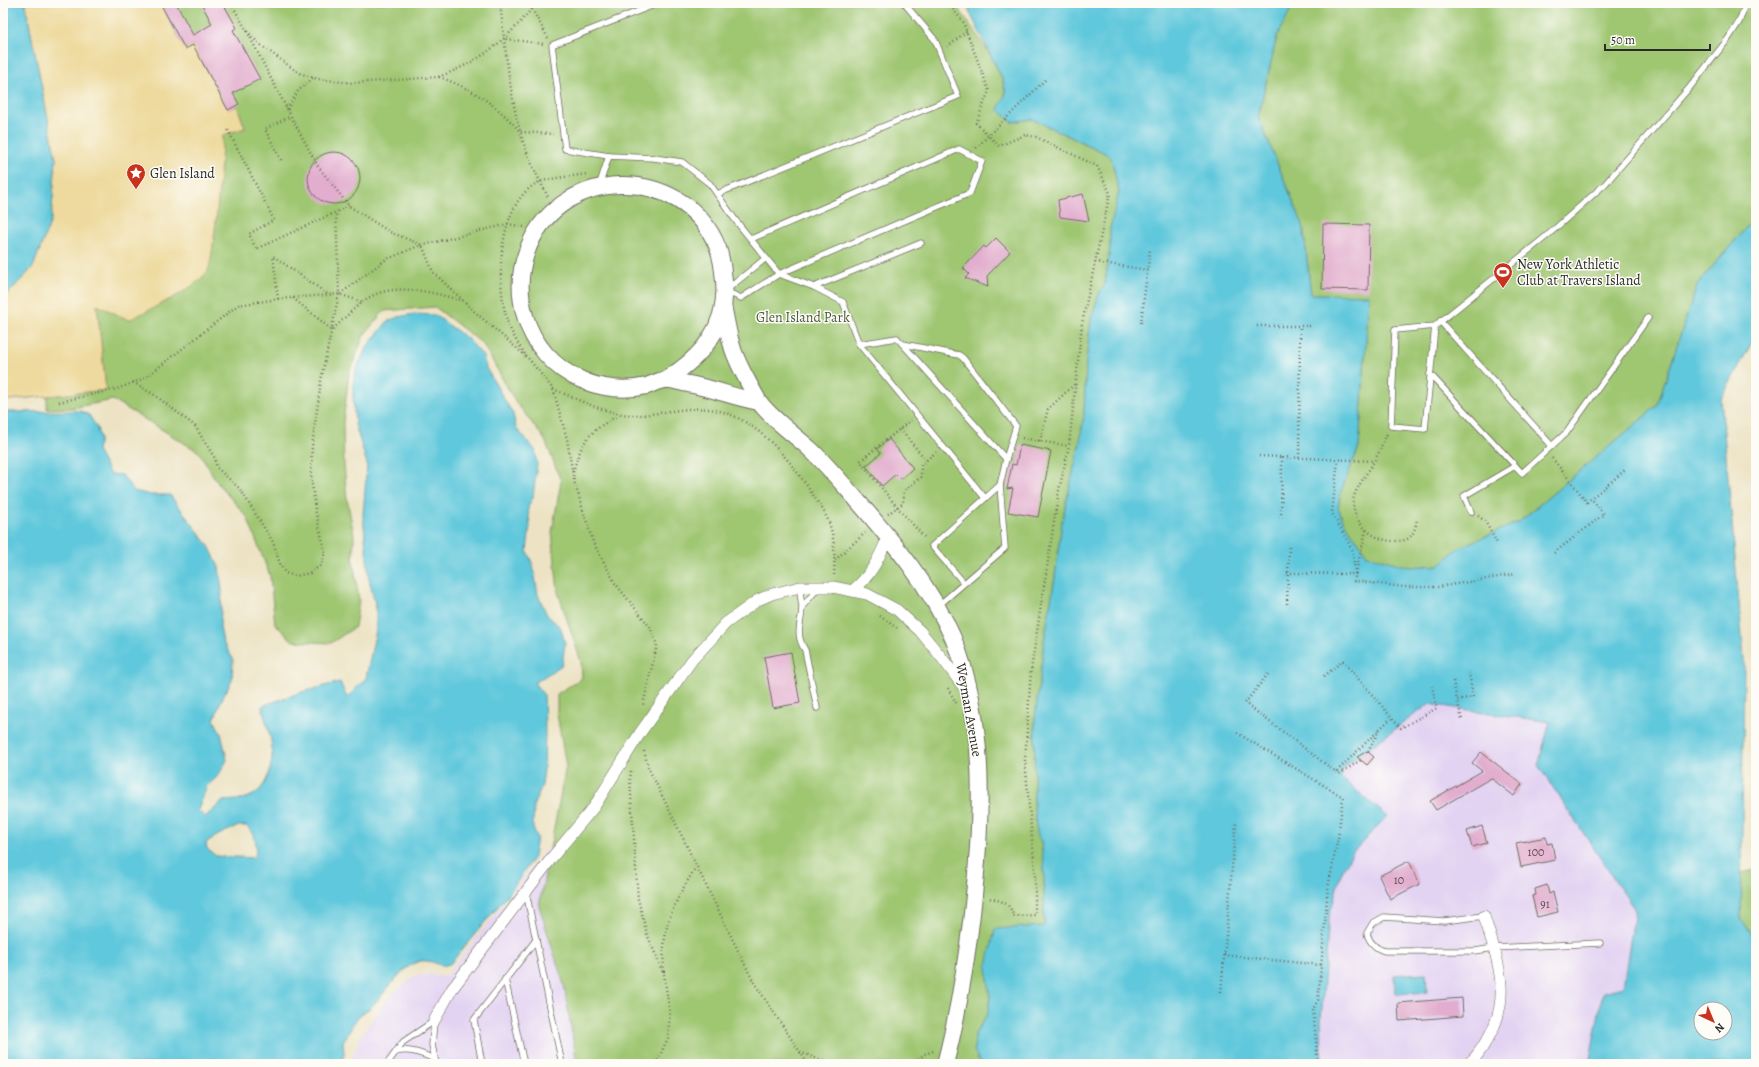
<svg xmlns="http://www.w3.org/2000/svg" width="1759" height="1067" font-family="Alegreya,serif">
  <rect width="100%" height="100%" fill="#fdfcf7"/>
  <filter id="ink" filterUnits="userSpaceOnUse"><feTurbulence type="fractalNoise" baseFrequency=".025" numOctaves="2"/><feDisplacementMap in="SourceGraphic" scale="8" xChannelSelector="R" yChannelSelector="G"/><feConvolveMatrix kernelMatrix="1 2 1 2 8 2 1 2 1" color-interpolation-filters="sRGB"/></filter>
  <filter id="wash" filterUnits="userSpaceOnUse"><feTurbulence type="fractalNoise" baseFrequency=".012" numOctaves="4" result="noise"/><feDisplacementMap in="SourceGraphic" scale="16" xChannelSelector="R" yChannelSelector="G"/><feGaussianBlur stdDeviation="0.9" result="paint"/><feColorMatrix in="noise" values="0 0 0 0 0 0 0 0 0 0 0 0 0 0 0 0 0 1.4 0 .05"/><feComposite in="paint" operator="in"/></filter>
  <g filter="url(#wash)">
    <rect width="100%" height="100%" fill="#ede3c4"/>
    <g fill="#e3d3f2">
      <path d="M1429 704 1550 722 1538 765 1635 910 1623 987 1602 992 1589 1064H1322L1321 1019 1329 917 1340 876 1352 853 1386 817 1341 778 1342 768Z"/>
      <path d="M550 845 539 906 564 985 577 1064H352V1058L362 1034 389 997 414 976 431 974 445 977Z"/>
    </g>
    <g fill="#9fc671" stroke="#65784e">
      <path d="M160 3H954C967 19 1012 80 1004 99L1012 122 1032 119 1107 154 1112 161 1119 192 1110 229V249L1105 284 1099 294 1091 319 1086 362 1084 414 1080 442 1062 521 1055 577 1044 642 1035 719 1034 807 1037 833 1041 842 1044 867V926L988 978 990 998 988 1013 975 1034 977 1059 981 1064H577L564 985 539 906 566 766 557 714V694L582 678 581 662 558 592 552 532 561 481 545 440 515 401 483 344 435 307 384 311 364 335 349 373 343 423 344 465 347 499 354 535 353 560 359 600 355 627 331 643 293 641 275 624 270 576 247 517 219 485 199 452 113 400 72 408 47 409V396L106 390 97 305 213 246 223 135 245 128 237 106 228 110 192 45 185 49Z"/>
      <path d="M1294 3H1756V216L1697 285 1657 406 1519 522 1458 548 1440 565 1409 567 1367 555 1343 520 1338 507 1341 491 1359 447 1369 295 1311 294 1303 225 1258 117 1277 36Z"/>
      <path d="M1756 870V939L1741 919V873Z"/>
    </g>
    <path fill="#eeda9e" stroke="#8c8264" d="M25 3H160L185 49 193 45 228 109 237 106 245 128 223 135C221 157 215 260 207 272 193 291 150 309 129 320L97 305 106 390 9 400 3 396V299L33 267 51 220 56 159Z"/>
    <g fill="#60c8dc" stroke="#467a84" fill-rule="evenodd">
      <path d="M3 3H25L56 159 51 220 33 267 3 299Z"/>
      <path d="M965 3H1294L1277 36 1258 117 1303 225 1311 294 1369 295 1359 447 1341 491 1338 507 1343 520 1367 555 1409 567 1440 565 1458 548 1519 522 1657 406 1697 285 1756 216V335L1721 399 1744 659 1741 919 1756 939V1064H1589L1603 992 1623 987 1635 910 1538 765 1550 722 1429 704 1342 768 1341 778 1387 816 1352 853 1340 876 1329 917 1321 1019 1322 1064H981L974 1051 975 1034 988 1013 990 998 987 966 995 929 1044 926V867L1041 842 1037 833 1034 807 1035 719 1044 642 1055 577 1062 521 1080 442 1084 414 1086 362 1091 319 1099 294 1105 284 1110 249V229L1119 192 1112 161 1107 154 1032 119 1012 122 998 109 1006 94 1003 80ZM1701 1009H1725V1033H1701Z"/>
      <path d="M414 314 435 315 468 339 483 356 486 368 513 414 516 428 535 450 537 464 533 497 528 507 530 526 527 551 533 565 538 595 547 615 561 628 565 644 562 665 534 683 544 695 545 732 544 769 542 785 534 804 533 828 537 837 534 857 510 892 450 964 442 966C436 963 428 960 421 961 405 963 386 991 376 1002 371 1009 362 1012 357 1018 351 1026 349 1034 343 1041L344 1054 343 1064H3L4 412 80 411 89 415 97 428 100 439 97 451 110 474 122 475 134 491 151 495H170L209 546 219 567 222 590 220 627 223 642 233 659 232 680 220 703 214 720 221 733 227 760 218 776 207 786 198 810 205 817 223 801C247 800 261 797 269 773 270 768 272 763 272 758 274 741 265 722 262 706L302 692 340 682 347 698 366 678 376 630V608L369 579 363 515 367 464 355 424 353 396 354 375 366 348 388 321 398 317ZM239 826H247C255 836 259 846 254 858L216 856 207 849 206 843C216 835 227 831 239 826Z"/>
      <path d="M1426 973 1427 992 1395 994 1394 975Z"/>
    </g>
    <g id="blocks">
      <g fill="#e2adce">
        <path d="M160 3H176L193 35 212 24 201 3H223L237 28 233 30 260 79 233 93 239 104 228 110 193 45 185 49Z"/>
        <circle cx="334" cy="178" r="26"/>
        <path d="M1083 194 1089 221 1060 217 1058 200Z"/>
        <path d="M1323 224 1369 225 1368 290 1322 289Z"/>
        <path d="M996 238 1010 252 987 276 988 287 965 278 969 274 963 268 984 246 986 248Z"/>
        <path d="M889 439 913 468 901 479 896 474 882 486 866 466 881 453 877 449Z"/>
        <path d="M1020 445 1051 451 1038 517 1008 512 1013 488 1007 489 1012 464 1016 465Z"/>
        <path d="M791 652 800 703 773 708 764 657Z"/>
        <path d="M1367 751 1374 757 1367 765 1357 757Z"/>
        <path d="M1481 752 1522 784 1514 796 1491 778 1436 810 1430 801 1482 771 1472 763Z"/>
        <path d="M1482 826 1487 843 1472 847 1467 831Z"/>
        <path d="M1546 837 1547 844 1552 843 1555 860 1521 867 1516 843Z"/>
        <path d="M1409 861 1420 884 1390 899 1379 876Z"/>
        <path d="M1547 885 1549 894 1553 892 1558 912 1537 917 1532 896 1536 895 1535 889Z"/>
        <path d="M1462 998 1463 1016 1399 1021 1398 1003Z"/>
      </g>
    </g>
  </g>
  <g filter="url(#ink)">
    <use href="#blocks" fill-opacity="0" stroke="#6f6b61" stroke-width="1"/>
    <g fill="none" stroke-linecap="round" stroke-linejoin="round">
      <defs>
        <g id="lane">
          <path d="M609 156 565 149 552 45 659 3"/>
          <path d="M599 186 609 156 654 158 682 162 710 184 736 221 779 274 814 287 843 302 859 344 897 338 1006 459 1000 485 1005 548 939 605"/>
          <path d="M717 194 958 96 935 40 904 3"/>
          <path d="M751 239 959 149 982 161 970 193 779 274 741 298 725 291 766 258"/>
          <path d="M814 287 921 243"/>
          <path d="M1440 321 1552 446"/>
          <path d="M1435 326 1425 429 1391 426 1395 330 1435 326 1549 234 1605 184 1690 87 1728 39 1739 22 1746 3"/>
          <path d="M859 344 985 498"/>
          <path d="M903 344 959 355 963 358 1016 426 1006 459"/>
          <path d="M1430 374 1522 473 1567 432 1648 318"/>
          <path d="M1471 512 1464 496 1515 466"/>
          <path d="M964 583 932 546 1000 485"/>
          <path d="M800 587C800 593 801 600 802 606 802 624 794 633 805 650L817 708"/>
          <path d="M802 607 819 587"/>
          <path d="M526 892 562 1064"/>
          <path d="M1484 916 1444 921 1384 917 1373 923 1367 933C1369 942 1376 949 1385 951H1475L1494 948 1600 943"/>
          <path d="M505 979 524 1064"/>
          <path d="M434 1021 432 1045 436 1064"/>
          <path d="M396 1052C410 1048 422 1054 435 1059"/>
          <path d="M387 1064 403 1042 434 1021"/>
          <path d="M482 1064 474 1020 536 940"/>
        </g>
        <g id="street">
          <path d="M853 590C871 576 879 558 888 537"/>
          <path d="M434 1021 452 989 554 855 594 807 640 733 692 660 726 623 758 600 772 594 800 587H833L867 594 897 610 920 631 942 658 968 693"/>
          <path d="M1468 1064C1476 1058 1480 1052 1485 1043 1514 1000 1498 961 1484 916"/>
        </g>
        <g id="secondary">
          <path d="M723 305C726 319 728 333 732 346 736 361 750 386 758 400 766 414 797 437 810 449 827 465 841 482 856 499 893 542 930 585 953 638 988 722 982 825 972 914 966 964 958 1015 945 1064"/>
          <path d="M665 380C702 357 728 327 724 281 723 270 722 259 718 248 683 161 555 165 526 254 519 274 519 295 525 316 533 344 554 369 582 380 602 389 626 391 647 386 653 384 659 380 665 380 671 379 678 382 683 383 709 387 733 397 759 402"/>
        </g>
      </defs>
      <use href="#lane" stroke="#6f6b61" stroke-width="7"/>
      <use href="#street" stroke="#6f6b61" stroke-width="12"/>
      <use href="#secondary" stroke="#6f6b61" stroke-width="18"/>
      <g stroke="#6f6b61" stroke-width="2.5" stroke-dasharray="1 3" stroke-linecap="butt">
        <path d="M231 3 247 31 258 43 299 73 318 79 352 83 438 77C481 62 509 38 536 3"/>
        <path d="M500 3C505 45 509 90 520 131 526 155 538 177 549 199"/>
        <path d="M948 3 963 22 989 91 976 123 999 146 1025 135 1036 137 1097 166 1110 193 1082 323 1069 446 1059 490 1031 670 1025 760 1035 872V915L1013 916C1011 903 1000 900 988 898"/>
        <path d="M532 9 548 38"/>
        <path d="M247 31 267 71 317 165 349 206 390 232 422 245 433 272 475 312 528 358 553 389 567 439 574 481 593 542 615 583 650 627 657 645 643 705"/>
        <path d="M506 39 544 44"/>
        <path d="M947 47 967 31"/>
        <path d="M439 77C471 88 498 105 520 132L553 134"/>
        <path d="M287 109 298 91 313 78"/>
        <path d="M228 130 274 220 249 234 256 249 349 206"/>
        <path d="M976 148 1046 79"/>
        <path d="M281 160 265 129 291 116"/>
        <path d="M1095 262 1148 270"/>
        <path d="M340 294 385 260 416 247 508 224 524 227"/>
        <path d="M293 298 332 330C342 321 351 311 362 302 390 280 432 292 463 301"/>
        <path d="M278 299 273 256 329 295"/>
        <path d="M1141 323 1150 249"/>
        <path d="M1257 326H1313"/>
        <path d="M525 354C517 342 509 330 506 316 496 278 498 202 539 182 549 178 575 176 587 174"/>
        <path d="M133 382 156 396 195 426 214 457 217 468 240 489 253 510 273 542 280 564 285 573 296 576 310 573 321 565 325 552 315 509 311 474 312 447 321 380 339 294 336 212"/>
        <path d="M553 389C580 400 608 416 639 415 663 414 692 405 715 410 757 418 791 461 813 495 817 502 823 508 826 516 835 534 835 555 834 575"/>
        <path d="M59 402 117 389 145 378 238 305 278 299 339 294 362 302"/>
        <path d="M911 420 860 461 897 507 926 539"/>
        <path d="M900 429 926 460"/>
        <path d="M1387 434C1382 445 1378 455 1372 465 1367 474 1352 493 1353 503 1354 524 1374 541 1394 541 1400 541 1407 541 1411 536 1415 531 1416 524 1417 519"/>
        <path d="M1022 438 1069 446"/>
        <path d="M1040 441 1048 409 1076 383"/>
        <path d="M1259 456 1374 461"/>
        <path d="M1299 458 1300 326"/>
        <path d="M1552 458 1587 502 1625 470"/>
        <path d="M573 472C583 438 589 432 619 415"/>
        <path d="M888 514 903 503 904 491 921 477V465L936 452"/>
        <path d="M1478 516 1485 521 1498 545"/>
        <path d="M1281 518 1282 457"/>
        <path d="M1366 530 1354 581 1405 587H1439L1516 574"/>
        <path d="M1554 553 1604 514 1591 498"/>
        <path d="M835 560 865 533"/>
        <path d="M1287 573 1355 574 1353 551 1332 513 1338 460"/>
        <path d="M1287 604 1289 545"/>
        <path d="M880 616 897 628"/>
        <path d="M1268 674 1245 703 1336 772 1391 718"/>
        <path d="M1324 676 1343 661 1401 728 1437 708 1432 686"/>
        <path d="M1453 681 1457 700"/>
        <path d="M948 688 956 703"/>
        <path d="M1462 719 1457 700 1473 697 1469 673"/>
        <path d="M1237 733 1343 797 1338 838 1328 888 1318 1000 1313 1009 1318 1064"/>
        <path d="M644 751 648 767 753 981 800 1052 818 1059 850 1064"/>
        <path d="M1368 752 1379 730"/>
        <path d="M631 771 630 779 638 899 647 934 664 975 670 1013 668 1038 656 1064"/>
        <path d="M1336 772 1339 774 1361 760"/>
        <path d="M1224 955 1321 965"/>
        <path d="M664 972C661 926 673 904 696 867"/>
        <path d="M1221 992 1236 823"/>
        <path d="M800 1052 808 1064"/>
        <path d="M912 1064 925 1054 933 1051"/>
      </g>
      <use href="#lane" stroke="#fff" stroke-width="5.5"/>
      <use href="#street" stroke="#fff" stroke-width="11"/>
      <use href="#secondary" stroke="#fff" stroke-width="16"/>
    </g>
  </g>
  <defs>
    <symbol id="sight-pin" viewBox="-11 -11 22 30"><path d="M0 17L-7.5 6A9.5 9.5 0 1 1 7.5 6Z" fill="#c8321e" stroke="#fdfcf7"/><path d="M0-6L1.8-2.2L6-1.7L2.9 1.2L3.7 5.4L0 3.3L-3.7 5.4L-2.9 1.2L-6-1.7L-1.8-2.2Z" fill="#fff"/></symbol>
    <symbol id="stadium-pin" viewBox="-11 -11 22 30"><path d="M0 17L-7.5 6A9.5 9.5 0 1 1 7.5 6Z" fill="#c8321e" stroke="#fdfcf7"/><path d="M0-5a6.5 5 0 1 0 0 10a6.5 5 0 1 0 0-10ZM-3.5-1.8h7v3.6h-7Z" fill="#fff"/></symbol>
  </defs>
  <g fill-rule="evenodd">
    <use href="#sight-pin" x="125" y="162" width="22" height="30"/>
    <use href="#stadium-pin" x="1492" y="261" width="22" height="30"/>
  </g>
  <g text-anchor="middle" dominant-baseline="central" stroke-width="3" stroke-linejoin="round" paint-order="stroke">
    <g font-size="12" fill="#594c54">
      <text x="1536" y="852">100</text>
      <text x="1399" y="880">10</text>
      <text x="1545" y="904">91</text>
    </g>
    <g font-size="14" fill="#2b2b2b" stroke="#fdfcf7" text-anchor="start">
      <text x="150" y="173">Glen Island</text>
      <text x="1517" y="264">New York Athletic<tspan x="1517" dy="16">Club at Travers Island</tspan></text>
    </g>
    <g font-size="14" fill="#4e5a40" stroke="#fdfcf7">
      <text x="803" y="317">Glen Island Park</text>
    </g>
    <g font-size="14" fill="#2b2b2b" stroke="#fdfcf7">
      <text transform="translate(969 710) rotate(80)">Weyman Avenue</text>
    </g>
  </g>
  <rect width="1759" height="1067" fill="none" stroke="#fdfcf7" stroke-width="16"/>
  <g transform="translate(1713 1021) rotate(136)"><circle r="19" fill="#fdfcf7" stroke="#a9a8a5"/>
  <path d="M0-3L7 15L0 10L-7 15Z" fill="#c8321e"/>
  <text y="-6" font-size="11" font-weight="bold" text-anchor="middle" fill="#2b2b2b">N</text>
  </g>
  <path d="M1605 44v6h105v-6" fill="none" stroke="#2b2b2b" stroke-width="2"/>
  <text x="1611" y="44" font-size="12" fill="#2b2b2b" stroke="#fdfcf7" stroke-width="3" paint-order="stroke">50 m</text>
</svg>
